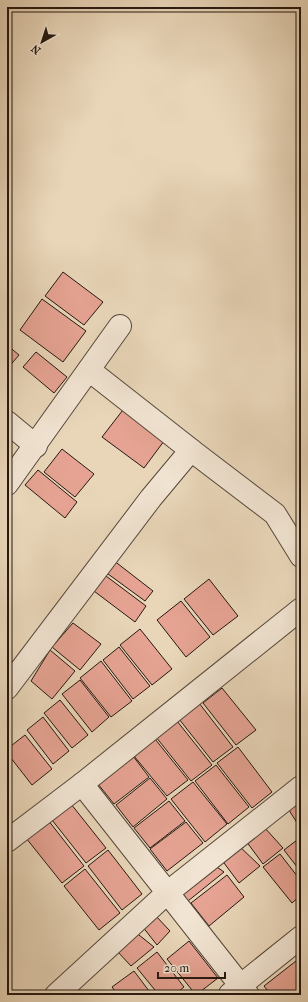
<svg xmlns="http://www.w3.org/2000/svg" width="308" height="1002" font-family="'IM FELL French Canon',serif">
  <rect width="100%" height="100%" fill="#e9d6b9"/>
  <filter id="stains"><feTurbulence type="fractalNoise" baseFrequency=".005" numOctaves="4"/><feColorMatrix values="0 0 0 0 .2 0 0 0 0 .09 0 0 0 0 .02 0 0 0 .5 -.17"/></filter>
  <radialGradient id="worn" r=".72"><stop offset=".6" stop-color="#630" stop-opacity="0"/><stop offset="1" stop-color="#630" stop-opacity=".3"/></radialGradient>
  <g fill="#e6a393" stroke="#251811">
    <path d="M63 272 103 302 84 325 45 296Z"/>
    <path d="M42 299 86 331 63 362 20 330Z"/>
    <path d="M7 345 19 355 7 369Z"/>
    <path d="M36 352 67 377 54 393 23 367Z"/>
    <path d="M126 406 167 437 144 468 102 437Z"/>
    <path d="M62 449 94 474 75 497 44 472Z"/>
    <path d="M38 470 77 502 65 518 25 485Z"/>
    <path d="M113 560 153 591 145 601 104 571Z"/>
    <path d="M98 570 146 606 135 622 86 585Z"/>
    <path d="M209 579 238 616 213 635 184 599Z"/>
    <path d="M181 601 210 637 186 657 157 620Z"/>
    <path d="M73 623 101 644 80 670 52 647Z"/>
    <path d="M140 629 172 669 152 685 120 645Z"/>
    <path d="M119 647 150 686 133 699 103 660Z"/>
    <path d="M50 650 75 671 52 699 31 681Z"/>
    <path d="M101 661 132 701 111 717 80 678Z"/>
    <path d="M80 680 109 717 92 732 62 694Z"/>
    <path d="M222 688 256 730 236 745 203 703Z"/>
    <path d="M60 700 88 735 72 748 44 713Z"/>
    <path d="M199 703 233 747 213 762 179 719Z"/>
    <path d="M43 717 69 751 53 764 27 730Z"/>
    <path d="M177 721 212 765 191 781 156 737Z"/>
    <path d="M25 735 52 769 32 785 7 753V749Z"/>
    <path d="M155 739 188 780 167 796 134 756Z"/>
    <path d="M238 747 272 792 252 808 217 763Z"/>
    <path d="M133 756 149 777 114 804 98 784Z"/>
    <path d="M216 765 249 807 228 824 195 781Z"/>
    <path d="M150 778 167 799 133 827 116 805Z"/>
    <path d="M193 782 227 824 205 842 171 799Z"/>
    <path d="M301 797V829L287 807Z"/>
    <path d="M169 801 185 821 150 848 134 828Z"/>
    <path d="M71 804 106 848 86 863 52 820Z"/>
    <path d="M48 820 84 866 62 883 26 838Z"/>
    <path d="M186 822 203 843 167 871 150 849Z"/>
    <path d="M264 827 283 848 263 864 246 841Z"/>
    <path d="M301 837V872L284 850Z"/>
    <path d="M238 845 260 866 239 883 221 859Z"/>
    <path d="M108 850 142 894 122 910 88 866Z"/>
    <path d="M280 854 301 881V895L292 903 263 867Z"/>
    <path d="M214 865 224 872 188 901 180 890Z"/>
    <path d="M85 869 120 913 99 930 64 886Z"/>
    <path d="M227 875 244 897 209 926 191 903Z"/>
    <path d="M155 915 170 931 157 945 142 926Z"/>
    <path d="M134 931 154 947 131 966 117 951Z"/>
    <path d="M189 941 218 978 196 995 167 959Z"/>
    <path d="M157 952 184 987 174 995H159L137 968Z"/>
    <path d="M296 961 301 967V995H271L264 986Z"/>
    <path d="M134 971 152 995H118L112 987Z"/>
  </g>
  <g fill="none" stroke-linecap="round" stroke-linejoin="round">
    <defs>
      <g id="minor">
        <path d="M89 370 191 450"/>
        <path d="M7 422 36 446"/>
        <path d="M7 484 120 326"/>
        <path d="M7 688 151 498 191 450 275 514 301 556"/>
        <path d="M82 784 248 995"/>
        <path d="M7 841 82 784 301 609"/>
        <path d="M230 994 301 937"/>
        <path d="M56 995 167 893 301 787"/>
      </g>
    </defs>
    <use href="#minor" stroke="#56483b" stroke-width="24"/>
    <use href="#minor" stroke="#f1e4d2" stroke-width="22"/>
  </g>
  <rect width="308" height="1002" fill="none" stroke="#e9d6b9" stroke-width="24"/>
  <rect x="8" y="8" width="292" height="986" fill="none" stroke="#251811" stroke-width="2"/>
  <rect x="12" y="12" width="284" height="978" fill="none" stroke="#251811"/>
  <g transform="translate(42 42) rotate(219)" stroke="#f1e4d2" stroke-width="3" paint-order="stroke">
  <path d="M0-3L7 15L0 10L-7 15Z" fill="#251811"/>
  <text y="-6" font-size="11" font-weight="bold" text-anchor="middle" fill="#251811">N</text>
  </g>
  <path d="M158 972v6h67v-6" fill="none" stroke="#251811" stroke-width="2"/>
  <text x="164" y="972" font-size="12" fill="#251811" stroke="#f1e4d2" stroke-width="3" paint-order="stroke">20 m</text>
  <rect width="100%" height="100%" filter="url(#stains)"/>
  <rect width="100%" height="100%" fill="url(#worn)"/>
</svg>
